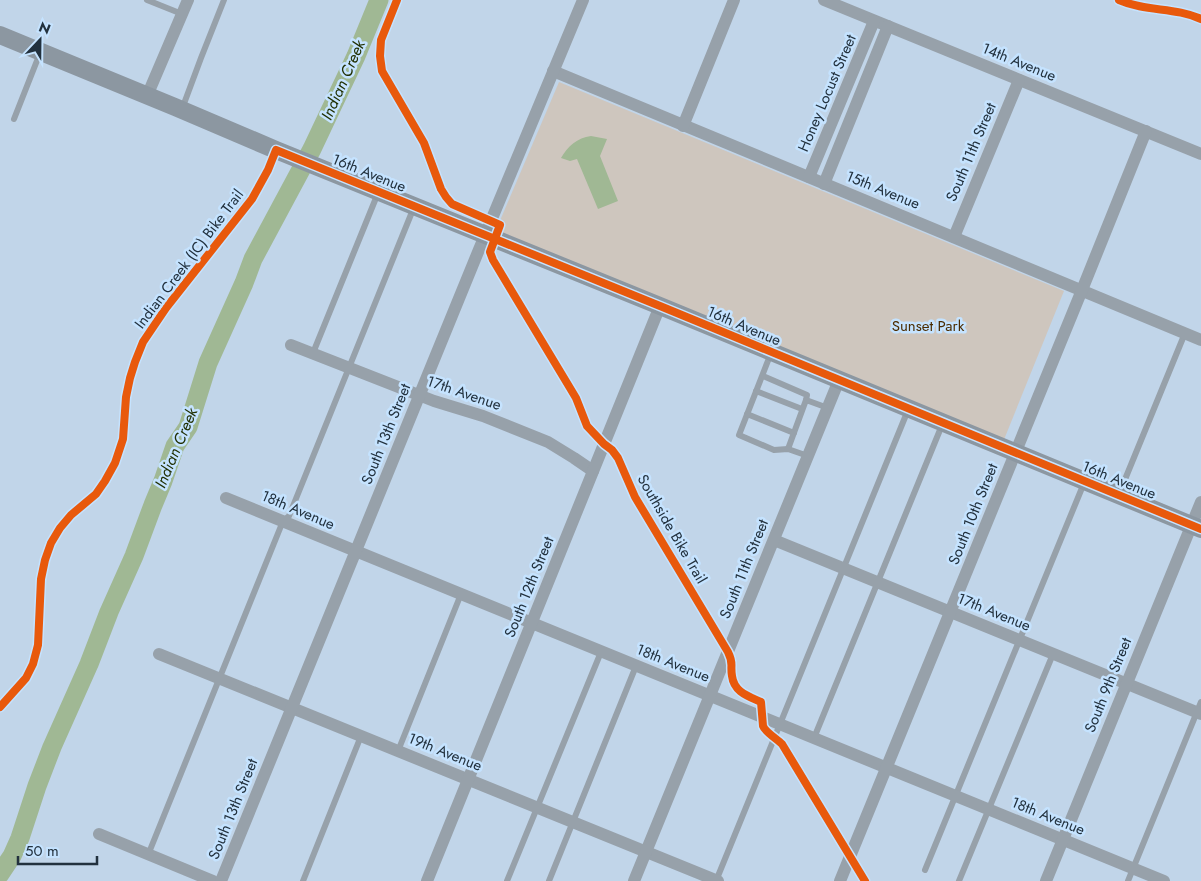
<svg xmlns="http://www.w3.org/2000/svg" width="1201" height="881" font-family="Jost,sans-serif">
  <rect width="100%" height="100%" fill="#c1d5e9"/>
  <path fill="#cec6be" d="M559 82 1064 291 1001 447 496 230Z"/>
  <path fill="#a0b894" d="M591 136 607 139 600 156 618 201 598 209 577 159 570 161 561 158C568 146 577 138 591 136Z"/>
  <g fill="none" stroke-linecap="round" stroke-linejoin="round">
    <path stroke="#a0b894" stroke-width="19" d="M0 874 12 856 20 838 37 786 52 747 89 664 109 612 134 556 153 505 163 481 175 446 188 427 208 363 244 283 253 259 312 149 356 56 379 0"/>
    <g stroke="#97a1aa" stroke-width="6">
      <path d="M147 0 182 14"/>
      <path d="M182 109 201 58 224 0"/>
      <path d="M14 119 40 53"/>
      <path d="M313 353 378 193"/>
      <path d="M771 353 739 435 774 450 788 449 808 456"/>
      <path d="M763 376 807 395 806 400"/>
      <path d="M756 391 802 409"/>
      <path d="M747 414 794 433"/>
      <path d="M788 449 806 400 828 408"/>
      <path d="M1119 494 1185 333"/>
      <path d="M814 738 942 425"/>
      <path d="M398 751 461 594"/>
      <path d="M148 855 283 521 289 516 293 506 414 207"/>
      <path d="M925 870 1084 483"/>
      <path d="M303 881 361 736"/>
      <path d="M507 881 601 652"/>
      <path d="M549 881 636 666"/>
      <path d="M716 881 908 410"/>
      <path d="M959 881 1053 654"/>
      <path d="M1128 881 1201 702"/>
    </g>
    <g stroke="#97a1aa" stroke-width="12">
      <path d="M824 0 1201 154"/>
      <path d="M553 71 1201 340"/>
      <path d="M147 96 188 0"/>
      <path d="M683 126 734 0"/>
      <path d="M809 177 874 21"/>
      <path d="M824 184 888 26"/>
      <path d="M954 237 1019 80"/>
      <path d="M291 345 434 401 483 416 548 442 574 458 593 471"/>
      <path d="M226 498 1164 881"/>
      <path d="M774 540 1201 714"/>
      <path d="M159 654 718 881"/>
      <path d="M99 834 213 881"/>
      <path d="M221 881 478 252 583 0"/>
      <path d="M427 881 660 306"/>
      <path d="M634 881 839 380"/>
      <path d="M840 881 1082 290 1146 131"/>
      <path d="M1046 881 1201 502"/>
    </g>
    <path stroke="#8c97a1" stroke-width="18" d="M0 35 175 107 276 150 660 306 1201 529"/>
    <defs>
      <g id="cycleway">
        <path d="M397 0 381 40 380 56 382 71 424 143 441 189 446 197 452 204 500 225 490 252 493 260 567 383 576 398 587 426 604 444 612 450 618 458 635 497 728 652C734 664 730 664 732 676 734 692 748 696 761 702L763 726C765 732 777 739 782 744L865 881"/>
        <path d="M1119 0C1146 12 1175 7 1201 19"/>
        <path d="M0 707 26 678 33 664 38 645 41 579 45 560 51 543 60 528 71 515 96 494 105 481 115 463 123 439 126 397 130 378 135 362 143 342 166 308 252 199 268 170 276 150 660 306 1201 529"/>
      </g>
    </defs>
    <use href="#cycleway" stroke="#c5e3ff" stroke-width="11"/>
    <use href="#cycleway" stroke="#e8590c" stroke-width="8"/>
  </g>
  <g text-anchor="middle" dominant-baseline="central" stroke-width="5" stroke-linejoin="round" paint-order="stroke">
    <g font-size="15" fill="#22313e" stroke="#c5e3ff">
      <text transform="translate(1019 62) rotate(22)">14th Avenue</text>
      <text transform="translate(827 93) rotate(-67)">Honey Locust Street</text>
      <text transform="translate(971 152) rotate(-67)">South 11th Street</text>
      <text transform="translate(369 173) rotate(22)">16th Avenue</text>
      <text transform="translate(883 190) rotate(22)">15th Avenue</text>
      <text transform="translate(189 259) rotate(-53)">Indian Creek (IC) Bike Trail</text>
      <text transform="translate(744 326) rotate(23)">16th Avenue</text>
      <text transform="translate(464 393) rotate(19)">17th Avenue</text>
      <text transform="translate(386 434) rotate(-68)">South 13th Street</text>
      <text transform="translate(1119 480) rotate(22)">16th Avenue</text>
      <text transform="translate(298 510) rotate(23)">18th Avenue</text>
      <text transform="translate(973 514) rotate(-68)">South 10th Street</text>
      <text transform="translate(672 529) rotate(60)">Southside Bike Trail</text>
      <text transform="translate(744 569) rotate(-68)">South 11th Street</text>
      <text transform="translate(529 587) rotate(-68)">South 12th Street</text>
      <text transform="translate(994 612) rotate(22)">17th Avenue</text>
      <text transform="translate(673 663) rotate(22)">18th Avenue</text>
      <text transform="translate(1108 685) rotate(-68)">South 9th Street</text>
      <text transform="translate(445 752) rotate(22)">19th Avenue</text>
      <text transform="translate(233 809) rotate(-68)">South 13th Street</text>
      <text transform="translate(1048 816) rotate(22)">18th Avenue</text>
    </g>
    <g font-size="15" fill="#4c2c01" stroke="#c5e3ff">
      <text x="928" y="326">Sunset Park</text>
    </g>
    <g font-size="16" font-style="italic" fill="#213002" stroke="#c5e3ff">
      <text transform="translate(343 80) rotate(-66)">Indian Creek</text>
      <text transform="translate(176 448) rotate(-67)">Indian Creek</text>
    </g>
  </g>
  <g transform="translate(40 40) rotate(22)" stroke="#c5e3ff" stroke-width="4" paint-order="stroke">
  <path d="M0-4L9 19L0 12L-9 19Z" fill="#22313e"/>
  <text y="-8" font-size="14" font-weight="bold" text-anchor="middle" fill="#22313e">N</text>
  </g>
  <path d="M18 856v8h79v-8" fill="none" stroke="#22313e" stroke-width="2.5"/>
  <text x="25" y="856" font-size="15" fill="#22313e" stroke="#c5e3ff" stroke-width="4" paint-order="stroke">50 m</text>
</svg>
